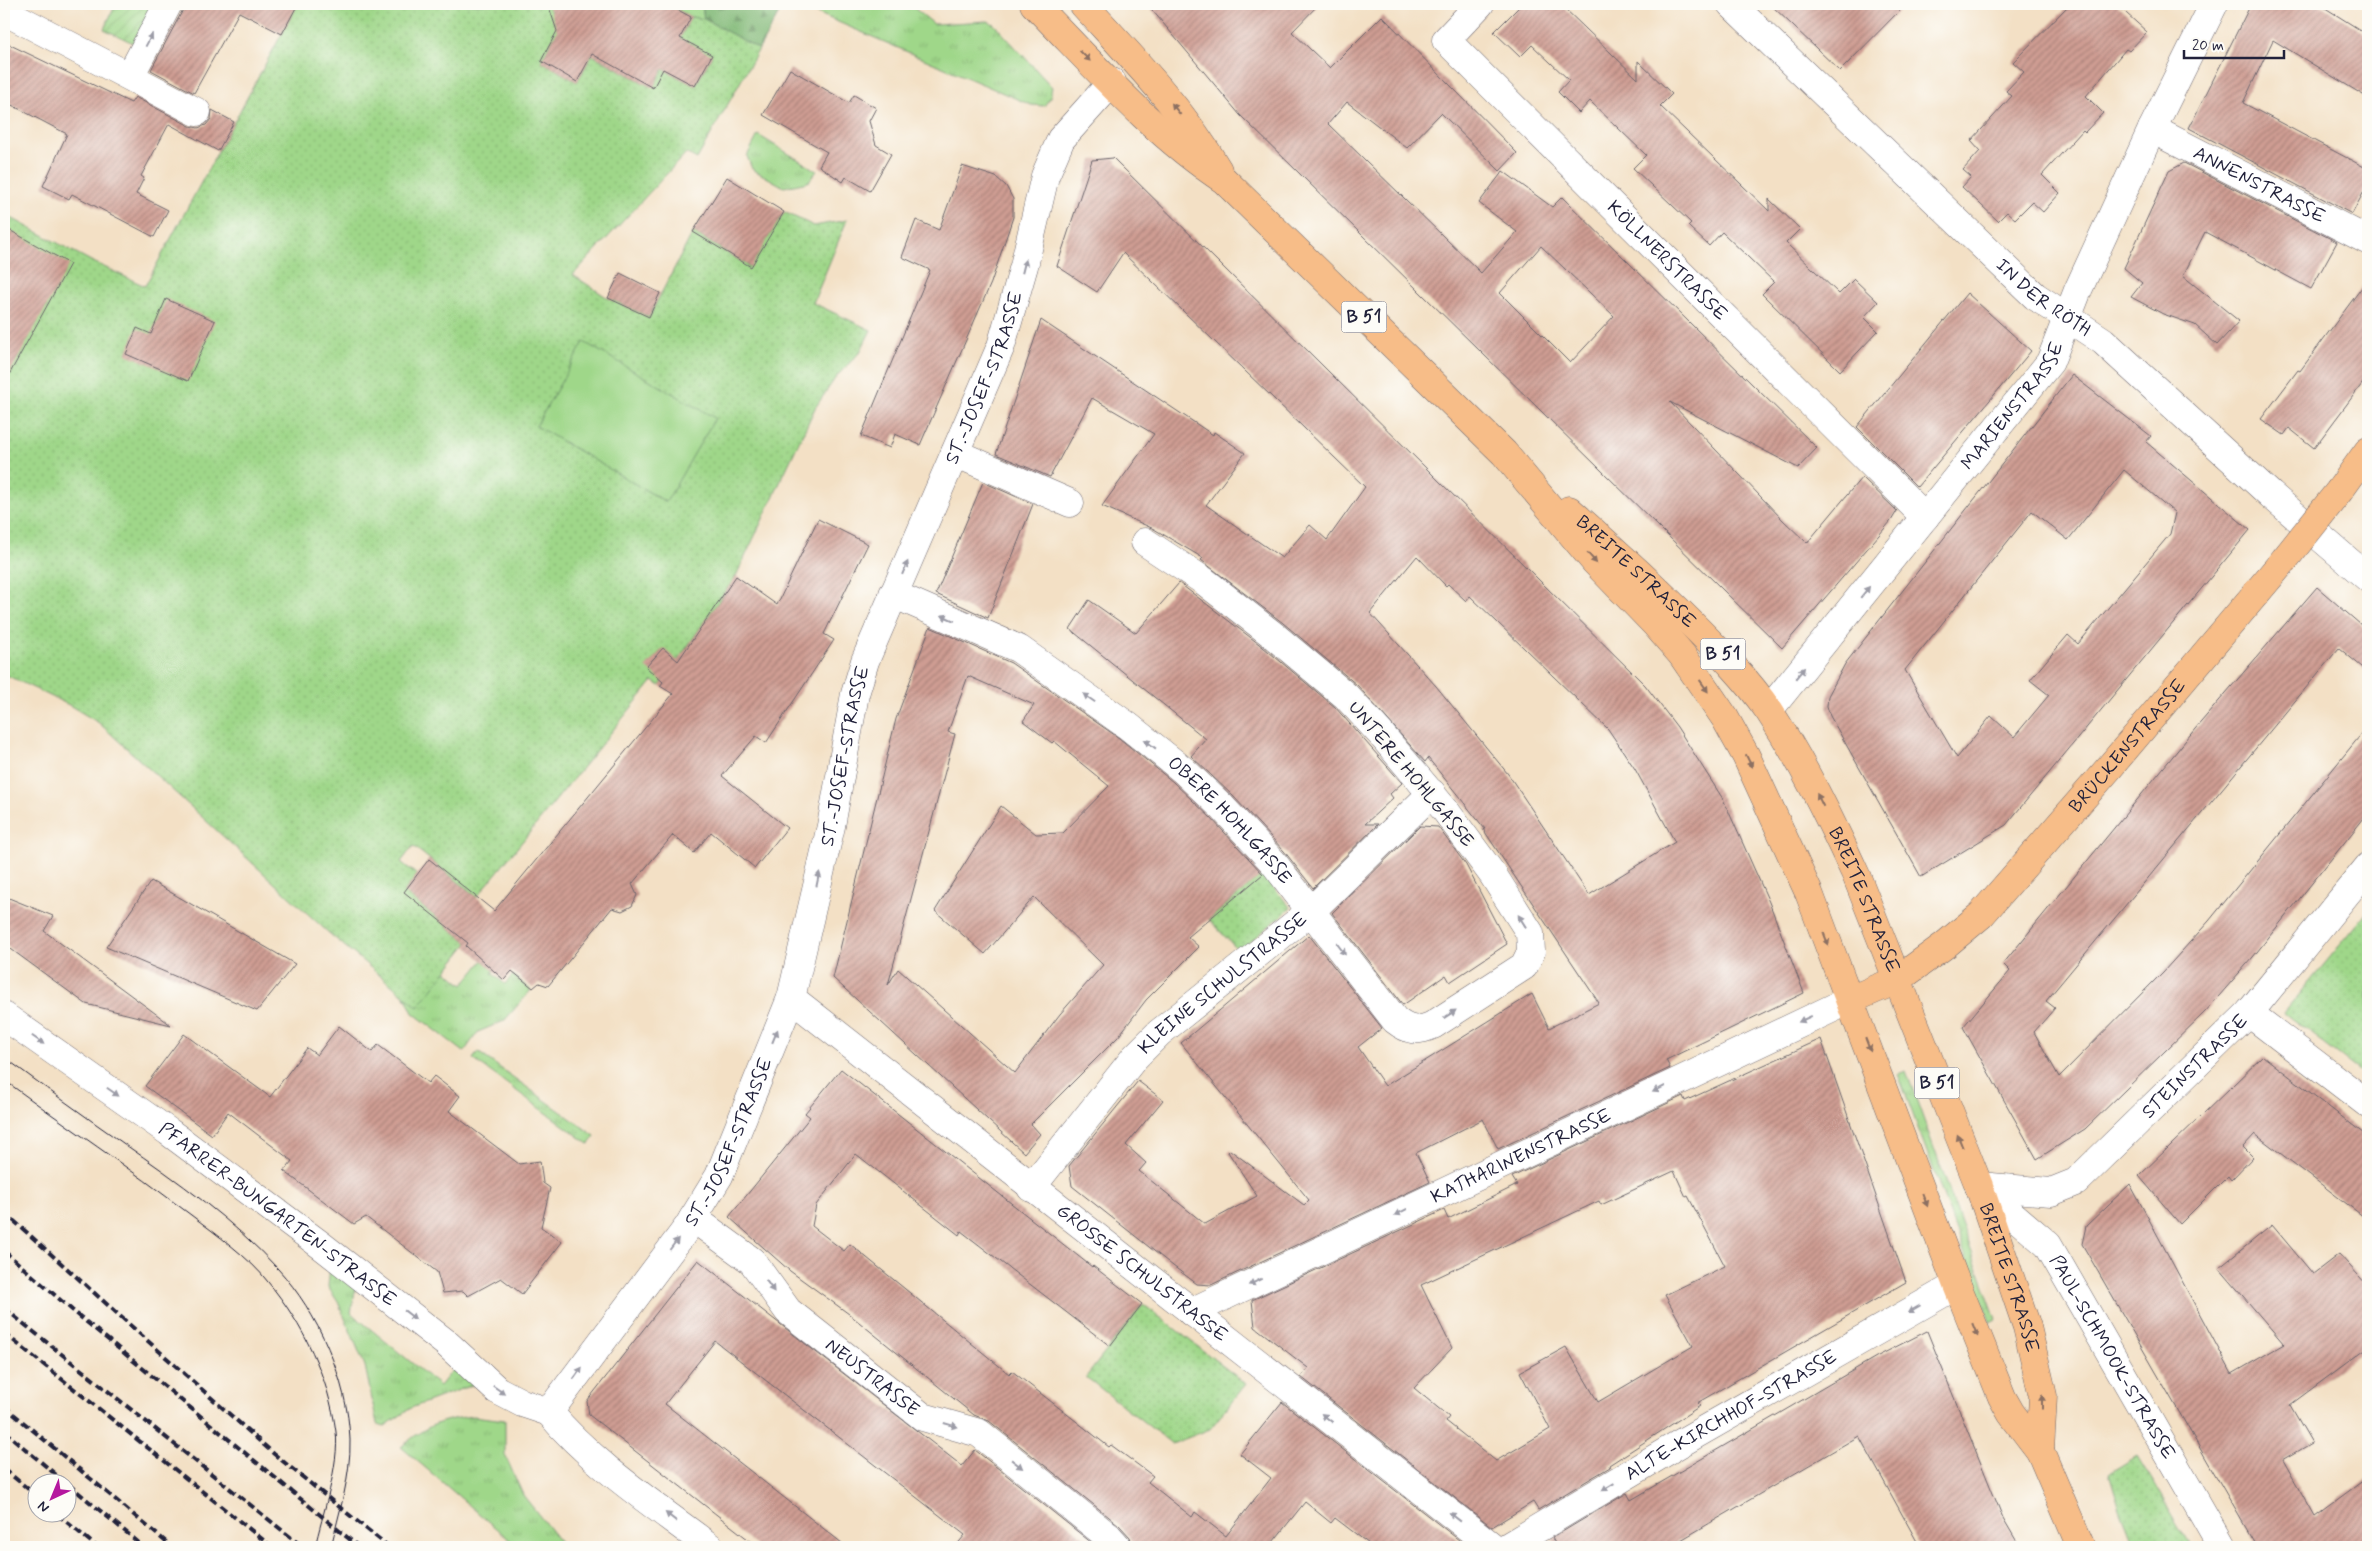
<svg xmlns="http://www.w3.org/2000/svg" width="2372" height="1551" font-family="Mynerve,sans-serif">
  <defs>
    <pattern id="grass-tufts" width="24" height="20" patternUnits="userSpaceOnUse" patternTransform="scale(1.25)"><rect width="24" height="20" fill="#9fd789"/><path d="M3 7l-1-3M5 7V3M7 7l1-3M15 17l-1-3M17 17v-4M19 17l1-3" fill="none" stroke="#89b877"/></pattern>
    <pattern id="forest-firs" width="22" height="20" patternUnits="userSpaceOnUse" patternTransform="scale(1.25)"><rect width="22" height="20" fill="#7fb875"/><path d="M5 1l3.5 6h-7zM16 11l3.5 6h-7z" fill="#689561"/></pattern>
    <pattern id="park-dots" width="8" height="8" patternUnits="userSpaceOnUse" patternTransform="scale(1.25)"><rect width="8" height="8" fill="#9fd789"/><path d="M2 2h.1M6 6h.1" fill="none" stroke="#89b877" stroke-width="1.8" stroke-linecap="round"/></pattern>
    <pattern id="garden-furrows" width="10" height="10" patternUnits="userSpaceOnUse" patternTransform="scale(1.25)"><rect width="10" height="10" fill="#9fd789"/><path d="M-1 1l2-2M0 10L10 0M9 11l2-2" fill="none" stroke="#89b877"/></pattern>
    <pattern id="building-hatch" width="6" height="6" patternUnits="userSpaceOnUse" patternTransform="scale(1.25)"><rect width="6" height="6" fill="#cf9d93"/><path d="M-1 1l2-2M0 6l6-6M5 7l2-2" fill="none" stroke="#a88079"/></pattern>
  </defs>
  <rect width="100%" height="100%" fill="#fdfcf7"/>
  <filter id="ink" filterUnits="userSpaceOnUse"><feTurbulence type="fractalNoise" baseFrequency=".02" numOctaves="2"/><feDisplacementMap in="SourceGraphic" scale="10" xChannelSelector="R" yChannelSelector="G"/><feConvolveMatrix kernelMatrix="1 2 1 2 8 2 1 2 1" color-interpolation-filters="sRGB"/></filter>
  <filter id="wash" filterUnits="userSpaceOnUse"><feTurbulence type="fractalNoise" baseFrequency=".0096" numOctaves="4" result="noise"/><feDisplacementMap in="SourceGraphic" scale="20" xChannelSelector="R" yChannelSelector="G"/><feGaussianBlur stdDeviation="1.12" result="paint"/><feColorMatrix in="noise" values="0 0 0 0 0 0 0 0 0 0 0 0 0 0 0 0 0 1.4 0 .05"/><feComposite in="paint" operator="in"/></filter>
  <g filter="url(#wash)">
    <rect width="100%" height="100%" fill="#f3e0c5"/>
    <g fill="url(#grass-tufts)" stroke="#607c62">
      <path d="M667 4H702L704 19 691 17Z"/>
      <path d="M805 4H909L934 24 988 21 994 24 1052 87 1050 98 1044 106 1031 105 803 7Z"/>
      <path d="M758 135 817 171 808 182 784 187 752 169 747 156Z"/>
      <path d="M468 943 446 971 463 985 488 954 499 964 492 973 505 984 513 975 531 990 504 1021 478 1032 464 1052 413 1013 400 986Z"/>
      <path d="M478 1052 595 1136 589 1144 473 1059Z"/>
      <path d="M1906 1071 1996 1319 1990 1322 1898 1074Z"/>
      <path d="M330 1264 356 1286 351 1313 440 1386 456 1366 475 1384 411 1408 385 1426 377 1424 365 1366 338 1302 328 1287Z"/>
      <path d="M473 1416 505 1420V1455L523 1495 564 1547H518L401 1447C427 1425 440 1420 473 1416Z"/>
    </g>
    <path fill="url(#forest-firs)" stroke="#506d58" d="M702 4H784L759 49 704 19Z"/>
    <g fill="url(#park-dots)" stroke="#607c62">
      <path d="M298 4H548L551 12 563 20 541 61 577 82 592 55 653 88 663 69 695 86 712 56 680 38 691 17 704 19 759 49 697 159 686 153 573 275 608 298 649 317 693 232 750 267 784 212 814 226 847 220 813 303 871 330 860 352 836 377 815 408 736 576 660 686 653 681 477 897 413 846 401 862 417 875 404 892 468 943 418 1007 330 934 99 723 69 705 4 674V214L91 261 145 286Z"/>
      <path d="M1262 874 1291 908 1239 951 1209 920Z"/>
      <path d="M2368 911V1078L2284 1013Z"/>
      <path d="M1143 1304 1246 1384 1210 1429 1172 1444 1086 1377Z"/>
      <path d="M2137 1456 2192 1547H2135L2120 1509 2109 1473Z"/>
    </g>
    <path fill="url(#garden-furrows)" stroke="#607c62" d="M116 4H154L133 43 104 29Z"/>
    <path fill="#9fd789" stroke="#607c62" d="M584 342 715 418 666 502 536 426Z"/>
    <g id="blocks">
      <g fill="url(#building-hatch)" fill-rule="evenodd">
        <path d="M186 4H298L282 34 239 12 194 93 151 70Z"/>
        <path d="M548 4H667L691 17 680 38 712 55 695 86 663 69 653 88 592 54 577 82 541 61 557 31Z"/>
        <path d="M1147 4H1319L1292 32 1330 68 1382 16 1517 153 1500 171 1441 113 1407 148 1347 102 1328 124 1481 273 1517 232 1479 203 1503 171 1552 207 1562 197 1817 448 1798 468 1670 402 1783 520 1807 543 1862 477 1897 511 1891 521 1782 648 1240 115ZM1541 246 1614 316 1570 363 1500 293Z"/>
        <path d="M1522 4H1560L1638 79V61L1672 94 1660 106 1769 211V199L1800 229 1786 243 1839 294 1854 279 1878 302 1864 317 1878 331 1840 371 1762 294 1774 282 1722 232 1709 246 1688 226 1691 223 1633 168 1646 155 1590 101 1579 113 1558 92 1569 80 1532 45 1520 57 1494 32Z"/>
        <path d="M1770 4H1906L1840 71Z"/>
        <path d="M2070 4H2116L2147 32 2129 51 2126 49 2086 96 2103 113 2085 132 2083 130 2042 175 2060 193 2043 212 2032 202 2015 219 2007 212 1998 221 1962 187 1971 177 1963 170 1980 151 1971 141 2012 96 2006 91 2024 72 2013 62Z"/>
        <path d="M2251 4H2319L2368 35V98L2273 40 2243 103 2368 169V184L2352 214 2189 128Z"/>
        <path d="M4 42 131 103 135 97 190 126 198 128 206 125 211 119 212 110 234 122 218 151 169 124 141 176 144 178 136 194 168 210 154 237 72 194 69 199 43 186 67 134 4 101Z"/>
        <path d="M790 69 849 103 854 95 876 108 869 121 876 145 891 154 870 191 846 177 843 182 819 166 827 152 763 115Z"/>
        <path d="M1113 158 1645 685 1677 727 1723 799 1769 902 1804 993 1666 1060 1670 1068 1498 1149 1483 1119 1416 1153 1430 1182 1211 1285 1197 1284 1173 1266 1072 1186 1069 1166 1138 1081 1163 1100 1126 1145 1146 1163 1139 1171 1205 1224 1257 1196 1228 1152 1230 1150 1304 1205 1309 1200 1181 1043 1309 935 1382 1028 1358 1047 1385 1086 1532 994 1549 1028 1599 1003 1483 829H1485L1428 758 1425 762 1357 685 1283 623 1201 560 1203 558 1154 529 1102 506 1154 434 1092 398 1050 477 996 454 1041 320 1213 435 1214 432 1245 453 1206 505 1282 558 1310 525 1327 540 1365 487 1123 253 1097 292 1057 266 1092 160ZM1417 556 1446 586 1448 584 1466 601 1470 596 1608 729 1635 769 1675 842 1589 895 1508 774 1436 686 1370 613Z"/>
        <path d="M2184 163 2337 242 2311 289 2205 232 2183 276 2239 321 2217 345 2195 325 2163 314 2131 297 2142 283 2124 268 2169 171Z"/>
        <path d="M962 166 996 177 1006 186 1013 199V217L991 283 920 445 895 434 890 448 861 436 930 270 902 257 916 220 939 230Z"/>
        <path d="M727 177 784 212 751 267 693 232Z"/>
        <path d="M4 227 70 264 4 384Z"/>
        <path d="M620 273 660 293 649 317 608 298Z"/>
        <path d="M2368 279V376L2314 448 2289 428 2284 435 2261 419 2298 370 2300 371Z"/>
        <path d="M1967 293 2031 351 1917 487 1857 427Z"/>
        <path d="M166 299 215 321 188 381 126 354 137 328 151 334Z"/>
        <path d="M2072 375 2151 436 2146 442 2250 530 2006 825 1921 877 1830 716 1827 706 1828 696 1845 664ZM2124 470 2175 513 2170 534 2078 644 2068 635 2030 680 2049 695 2014 737 1991 716 1957 758 1905 670 2032 511 2068 540Z"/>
        <path d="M983 482 1033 504 988 618 936 594Z"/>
        <path d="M818 519 868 544 824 634 834 640 766 743 756 736 722 776 787 828 755 868 711 832 694 853 673 835 632 884 637 895 632 906 622 911 612 908 548 986 539 983 533 988 512 971 504 980 466 946 468 943 404 892 429 859 494 911 673 694 660 686 663 682 646 667 663 648 678 661 736 576 777 605Z"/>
        <path d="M1179 583 1263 647 1335 707 1402 783 1390 794 1393 798 1365 824H1378L1313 888 1284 851 1233 796 1191 756 1206 739 1070 629 1089 600 1136 633Z"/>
        <path d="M2317 587 2368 631V672L2339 648 2046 1001 2055 1008 2034 1032 2059 1077 2163 972 2209 921 2368 726V813L2253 957 2205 1012 2085 1129 2037 1159 1963 1027 2010 971 2003 964 2195 729Z"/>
        <path d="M930 627 1011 663 1119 738 1173 782 1211 818 1263 874 1188 937 1199 947 1146 1000 1118 1037 1031 1124 1040 1134 1024 1153 833 978 896 719ZM968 676 1034 705 1023 721 1052 743 1054 741 1109 786 1063 833 1036 834 1001 806 935 911 985 954 1034 897 1103 965 1060 1014 1015 1073 898 969 888 985 955 734 948 732Z"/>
        <path d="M1420 826 1438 827 1466 865 1507 944 1450 982 1446 975 1403 1005 1332 913Z"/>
        <path d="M151 881 295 964 257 1011 106 947Z"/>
        <path d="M4 896 53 916 44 931 171 1025 86 1004 4 944Z"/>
        <path d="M339 1026 372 1052 378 1045 428 1083 434 1076 460 1096 449 1111 519 1164 540 1161 543 1183 550 1188 541 1227 562 1242 522 1294 501 1278 468 1296 463 1291 443 1293 437 1272 366 1217 354 1224 284 1171 292 1161 228 1112 212 1135 145 1086 184 1034 270 1097 307 1048 317 1055Z"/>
        <path d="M1821 1039 1906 1282 1697 1403 1700 1406 1609 1465 1610 1467 1538 1510 1533 1502 1492 1527 1301 1377 1308 1368 1255 1327 1252 1300 1444 1210 1448 1219 1517 1185 1512 1177 1683 1096 1685 1101ZM1674 1171 1686 1197 1688 1196 1725 1266 1665 1295 1693 1346 1598 1402 1566 1347 1520 1372 1550 1429 1496 1461 1446 1421 1449 1417 1414 1388 1452 1348 1421 1285 1599 1201 1601 1205Z"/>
        <path d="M2263 1056 2368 1137V1220L2255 1134 2243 1147 2253 1157 2231 1180 2228 1176 2180 1224 2139 1176Z"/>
        <path d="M841 1069 1092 1267 1093 1266 1142 1304 1110 1346 961 1231 959 1235 856 1154 816 1205 812 1226 844 1251 850 1244 1009 1374 1012 1371 1109 1447 1111 1445 1153 1476 1148 1482 1192 1517 1195 1512 1226 1536 1271 1478 1240 1454 1282 1402 1464 1544 1458 1547H1373L1335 1518 1331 1523 1305 1502 1269 1547H1133L1130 1537 1119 1525 989 1421 974 1415 849 1314 790 1271 729 1217 810 1117 805 1113Z"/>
        <path d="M2130 1184 2232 1374 2284 1344 2219 1268 2272 1225 2313 1274 2339 1254 2368 1286V1347L2290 1405 2312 1443 2283 1460 2315 1517 2368 1478V1547H2257L2082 1244 2086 1226Z"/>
        <path d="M698 1260 962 1466 975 1450 1097 1547H955L965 1535 715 1341 665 1404 847 1547H758L589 1415 587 1401Z"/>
        <path d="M1927 1331 2003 1518 2020 1547H1920L1859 1436 1669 1547H1557L1552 1538 1627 1493 1631 1500 1876 1357Z"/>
      </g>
    </g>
  </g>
  <g filter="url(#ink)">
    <use href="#blocks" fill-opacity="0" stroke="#6b646b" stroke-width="1"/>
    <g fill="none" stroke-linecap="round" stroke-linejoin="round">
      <defs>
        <g id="minor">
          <path id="s1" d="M1480 4 1446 40 1925 517"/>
          <path id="s2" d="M1731 4 2035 296 2103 341 2271 495 2368 578"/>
          <path d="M4 11 197 112"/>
          <path d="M130 76 168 4"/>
          <path id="s3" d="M2152 129 2367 240"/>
          <path d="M955 453 1070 503"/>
          <path id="s4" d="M893 594 1019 649 1128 726 1183 770 1222 807 1273 862 1395 1020C1409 1031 1417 1032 1433 1025L1524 966 1531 952 1530 933 1493 875 1445 810 1380 733 1346 696 1273 635 1204 581 1145 542"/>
          <path id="s5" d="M1769 710 2050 362 2078 290 2152 129 2214 4"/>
          <path id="s6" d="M791 998 1493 1547"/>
          <path d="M2249 1013 2368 1104"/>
          <path id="s7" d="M4 1016 169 1132 322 1246 446 1343 497 1390 522 1403 549 1412"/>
          <path id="s8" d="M1979 1186 2051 1192 2076 1182 2249 1013 2368 867"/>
          <path id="s9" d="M1979 1186 2048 1245 2222 1547"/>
          <path id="s10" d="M1031 1188 1135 1057 1159 1033 1311 911 1432 793"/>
          <path id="s11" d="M693 1218 752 1261 788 1311 923 1417 979 1433 1109 1537 1118 1547"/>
          <path id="s12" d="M1191 1312 1850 1000"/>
          <path id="s13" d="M549 1412 687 1228 719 1176 791 998 831 826 855 694 865 661 1001 346 1024 266 1045 176 1061 139 1112 82"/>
          <path d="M549 1412C592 1464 656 1506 710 1547"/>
          <path id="s14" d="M1507 1547 1679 1444 1957 1285"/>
        </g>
        <g id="major">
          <path d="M1034 4C1094 65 1152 133 1224 180L1504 453 1595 562 1656 625 1682 655 1725 718 1746 756 1809 893 1957 1285 2002 1397 2011 1413 2040 1451 2081 1547"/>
          <path d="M1083 4C1131 57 1182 108 1218 170"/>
          <path d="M2340 490 2368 451"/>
          <path id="s15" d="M1569 510C1611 547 1652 584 1692 624 1719 651 1747 679 1769 711 1803 763 1830 819 1856 875L1979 1186 2027 1327 2043 1396 2040 1451"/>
          <path id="s16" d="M1850 1000 1897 980 1945 945 1981 915 2109 768 2285 559"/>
        </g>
      </defs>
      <use href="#minor" stroke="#6b646b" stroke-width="29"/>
      <use href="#major" stroke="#6b646b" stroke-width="29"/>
      <use href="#minor" stroke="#fff" stroke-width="28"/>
      <use href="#major" stroke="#f7bd88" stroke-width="28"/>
      <g stroke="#22223b" stroke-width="1">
        <path d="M4 1057C43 1086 83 1115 123 1143 178 1181 233 1220 278 1269 318 1312 348 1381 350 1440 351 1476 339 1513 331 1547"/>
        <path d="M4 1080C66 1126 130 1168 191 1215 216 1234 250 1258 268 1282 303 1324 329 1378 336 1432 340 1463 322 1516 315 1547"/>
      </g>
      <g stroke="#22223b" stroke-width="4" stroke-dasharray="8 4" stroke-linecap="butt">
        <path d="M4 1212 274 1454 389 1547"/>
        <path d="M4 1251 72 1310 359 1547"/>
        <path d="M4 1308 303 1547"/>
        <path d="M4 1333 272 1547"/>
        <path d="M4 1406 172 1547"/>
        <path d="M4 1431 67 1484"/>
        <path d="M4 1469 38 1497"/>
        <path d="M68 1484 144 1547"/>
        <path d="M57 1514 97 1547"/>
      </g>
      <defs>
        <path id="major-bridge" d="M2285 559 2340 490"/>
      </defs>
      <use href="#major-bridge" stroke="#6b646b" stroke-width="29" stroke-linecap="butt"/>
      <use href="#major-bridge" stroke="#f7bd88" stroke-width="28"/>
    </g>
    <defs><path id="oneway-solid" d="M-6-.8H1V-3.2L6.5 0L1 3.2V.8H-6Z" transform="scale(1.25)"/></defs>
    <g fill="#9c9ca7">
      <use href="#oneway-solid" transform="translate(149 40) rotate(-62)"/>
      <use href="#oneway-solid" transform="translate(1024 266) rotate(-76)"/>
      <use href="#oneway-solid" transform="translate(905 568) rotate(-67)"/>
      <use href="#oneway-solid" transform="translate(1865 592) rotate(-51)"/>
      <use href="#oneway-solid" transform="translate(948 618) rotate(-156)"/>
      <use href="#oneway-solid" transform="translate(1800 673) rotate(-51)"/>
      <use href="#oneway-solid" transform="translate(1089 698) rotate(-145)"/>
      <use href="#oneway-solid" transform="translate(1150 744) rotate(-142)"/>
      <use href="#oneway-solid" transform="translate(818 879) rotate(-78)"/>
      <use href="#oneway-solid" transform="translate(1522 921) rotate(-122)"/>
      <use href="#oneway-solid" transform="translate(1341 949) rotate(53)"/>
      <use href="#oneway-solid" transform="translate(1450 1014) rotate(-33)"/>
      <use href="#oneway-solid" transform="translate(1805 1019) rotate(155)"/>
      <use href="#oneway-solid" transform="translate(775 1036) rotate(-68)"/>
      <use href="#oneway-solid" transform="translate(38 1040) rotate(35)"/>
      <use href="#oneway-solid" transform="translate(1659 1089) rotate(154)"/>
      <use href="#oneway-solid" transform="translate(113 1092) rotate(35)"/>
      <use href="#oneway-solid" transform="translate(1401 1212) rotate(154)"/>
      <use href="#oneway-solid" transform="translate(674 1244) rotate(-53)"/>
      <use href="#oneway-solid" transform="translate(1255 1282) rotate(154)"/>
      <use href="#oneway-solid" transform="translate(770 1286) rotate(55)"/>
      <use href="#oneway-solid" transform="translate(1914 1309) rotate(150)"/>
      <use href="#oneway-solid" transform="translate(410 1315) rotate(38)"/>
      <use href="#oneway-solid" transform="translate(578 1373) rotate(-54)"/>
      <use href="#oneway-solid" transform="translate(499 1390) rotate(35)"/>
      <use href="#oneway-solid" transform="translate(1327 1418) rotate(-142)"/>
      <use href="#oneway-solid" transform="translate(951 1425) rotate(16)"/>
      <use href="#oneway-solid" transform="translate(1017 1464) rotate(38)"/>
      <use href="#oneway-solid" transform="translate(1608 1487) rotate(149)"/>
      <use href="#oneway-solid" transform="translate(671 1517) rotate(-142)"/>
      <use href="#oneway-solid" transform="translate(1455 1517) rotate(-142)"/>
    </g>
    <g fill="#8c7062">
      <use href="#oneway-solid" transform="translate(1085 56) rotate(45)"/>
      <use href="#oneway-solid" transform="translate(1176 109) rotate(-128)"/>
      <use href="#oneway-solid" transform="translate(1592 558) rotate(49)"/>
      <use href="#oneway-solid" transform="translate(1704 686) rotate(55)"/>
      <use href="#oneway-solid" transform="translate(1749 761) rotate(64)"/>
      <use href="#oneway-solid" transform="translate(1820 800) rotate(-117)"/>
      <use href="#oneway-solid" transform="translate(1826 939) rotate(69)"/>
      <use href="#oneway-solid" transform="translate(1868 1045) rotate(69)"/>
      <use href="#oneway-solid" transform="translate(1960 1141) rotate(-112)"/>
      <use href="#oneway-solid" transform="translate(1925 1200) rotate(69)"/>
      <use href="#oneway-solid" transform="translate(1975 1330) rotate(68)"/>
      <use href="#oneway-solid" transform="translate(2042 1402) rotate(-90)"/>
    </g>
  </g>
  <g text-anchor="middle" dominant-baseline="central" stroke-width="5" stroke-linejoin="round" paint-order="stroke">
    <g fill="#fdfcf7" stroke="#646373" stroke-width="1">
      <rect x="1341.5" y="301.5" width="45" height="31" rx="4"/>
      <rect x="1700.5" y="638.5" width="45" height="31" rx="4"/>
      <rect x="1914.5" y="1067.5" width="45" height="31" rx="4"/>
    </g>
    <g font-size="18" font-weight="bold" fill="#22223b">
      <text x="1364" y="317">B 51</text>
      <text x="1723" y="654">B 51</text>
      <text x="1937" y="1083">B 51</text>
    </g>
    <g font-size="19" fill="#22223b" stroke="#fdfcf7">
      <text stroke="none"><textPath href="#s3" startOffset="121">ANNENSTRASSE</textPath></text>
      <text stroke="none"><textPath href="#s1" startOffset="362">KÖLLNERSTRASSE</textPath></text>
      <text stroke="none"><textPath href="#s2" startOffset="429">IN DER RÖTH</textPath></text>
      <text stroke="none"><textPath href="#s13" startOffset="1136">ST.-JOSEF-STRASSE</textPath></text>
      <text stroke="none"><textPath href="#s5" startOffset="390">MARIENSTRASSE</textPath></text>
      <text stroke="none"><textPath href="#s15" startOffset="91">BREITE STRASSE</textPath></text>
      <text stroke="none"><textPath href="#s16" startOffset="381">BRÜCKENSTRASSE</textPath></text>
      <text stroke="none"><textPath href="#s13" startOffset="731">ST.-JOSEF-STRASSE</textPath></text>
      <text transform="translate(1411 774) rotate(50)">UNTERE HOHLGASSE</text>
      <text stroke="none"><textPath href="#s4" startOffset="410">OBERE HOHLGASSE</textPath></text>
      <text stroke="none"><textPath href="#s15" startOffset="496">BREITE STRASSE</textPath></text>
      <text stroke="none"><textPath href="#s10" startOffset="282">KLEINE SCHULSTRASSE</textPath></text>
      <text stroke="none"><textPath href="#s8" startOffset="265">STEINSTRASSE</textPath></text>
      <text stroke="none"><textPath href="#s13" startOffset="326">ST.-JOSEF-STRASSE</textPath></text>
      <text stroke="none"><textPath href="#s12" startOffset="365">KATHARINENSTRASSE</textPath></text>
      <text stroke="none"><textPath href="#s7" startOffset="338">PFARRER-BUNGARTEN-STRASSE</textPath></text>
      <text stroke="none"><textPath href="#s6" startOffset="446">GROSSE SCHULSTRASSE</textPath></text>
      <text stroke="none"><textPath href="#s15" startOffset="901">BREITE STRASSE</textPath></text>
      <text stroke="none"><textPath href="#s9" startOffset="220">PAUL-SCHMOOK-STRASSE</textPath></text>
      <text stroke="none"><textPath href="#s11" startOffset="242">NEUSTRASSE</textPath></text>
      <text stroke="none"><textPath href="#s14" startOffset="260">ALTE-KIRCHHOF-STRASSE</textPath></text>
    </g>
  </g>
  <rect width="2372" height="1551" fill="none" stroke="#fdfcf7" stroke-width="20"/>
  <g transform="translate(52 1498) rotate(224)"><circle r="24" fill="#fdfcf7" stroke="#a5a5ac"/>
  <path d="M0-4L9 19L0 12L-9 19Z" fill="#b5179e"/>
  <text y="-8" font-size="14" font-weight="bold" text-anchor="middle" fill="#22223b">N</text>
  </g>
  <path d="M2184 50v8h100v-8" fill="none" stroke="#22223b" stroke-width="2.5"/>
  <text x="2192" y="50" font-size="15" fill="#22223b" stroke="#fdfcf7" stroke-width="4" paint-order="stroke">20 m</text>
</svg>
